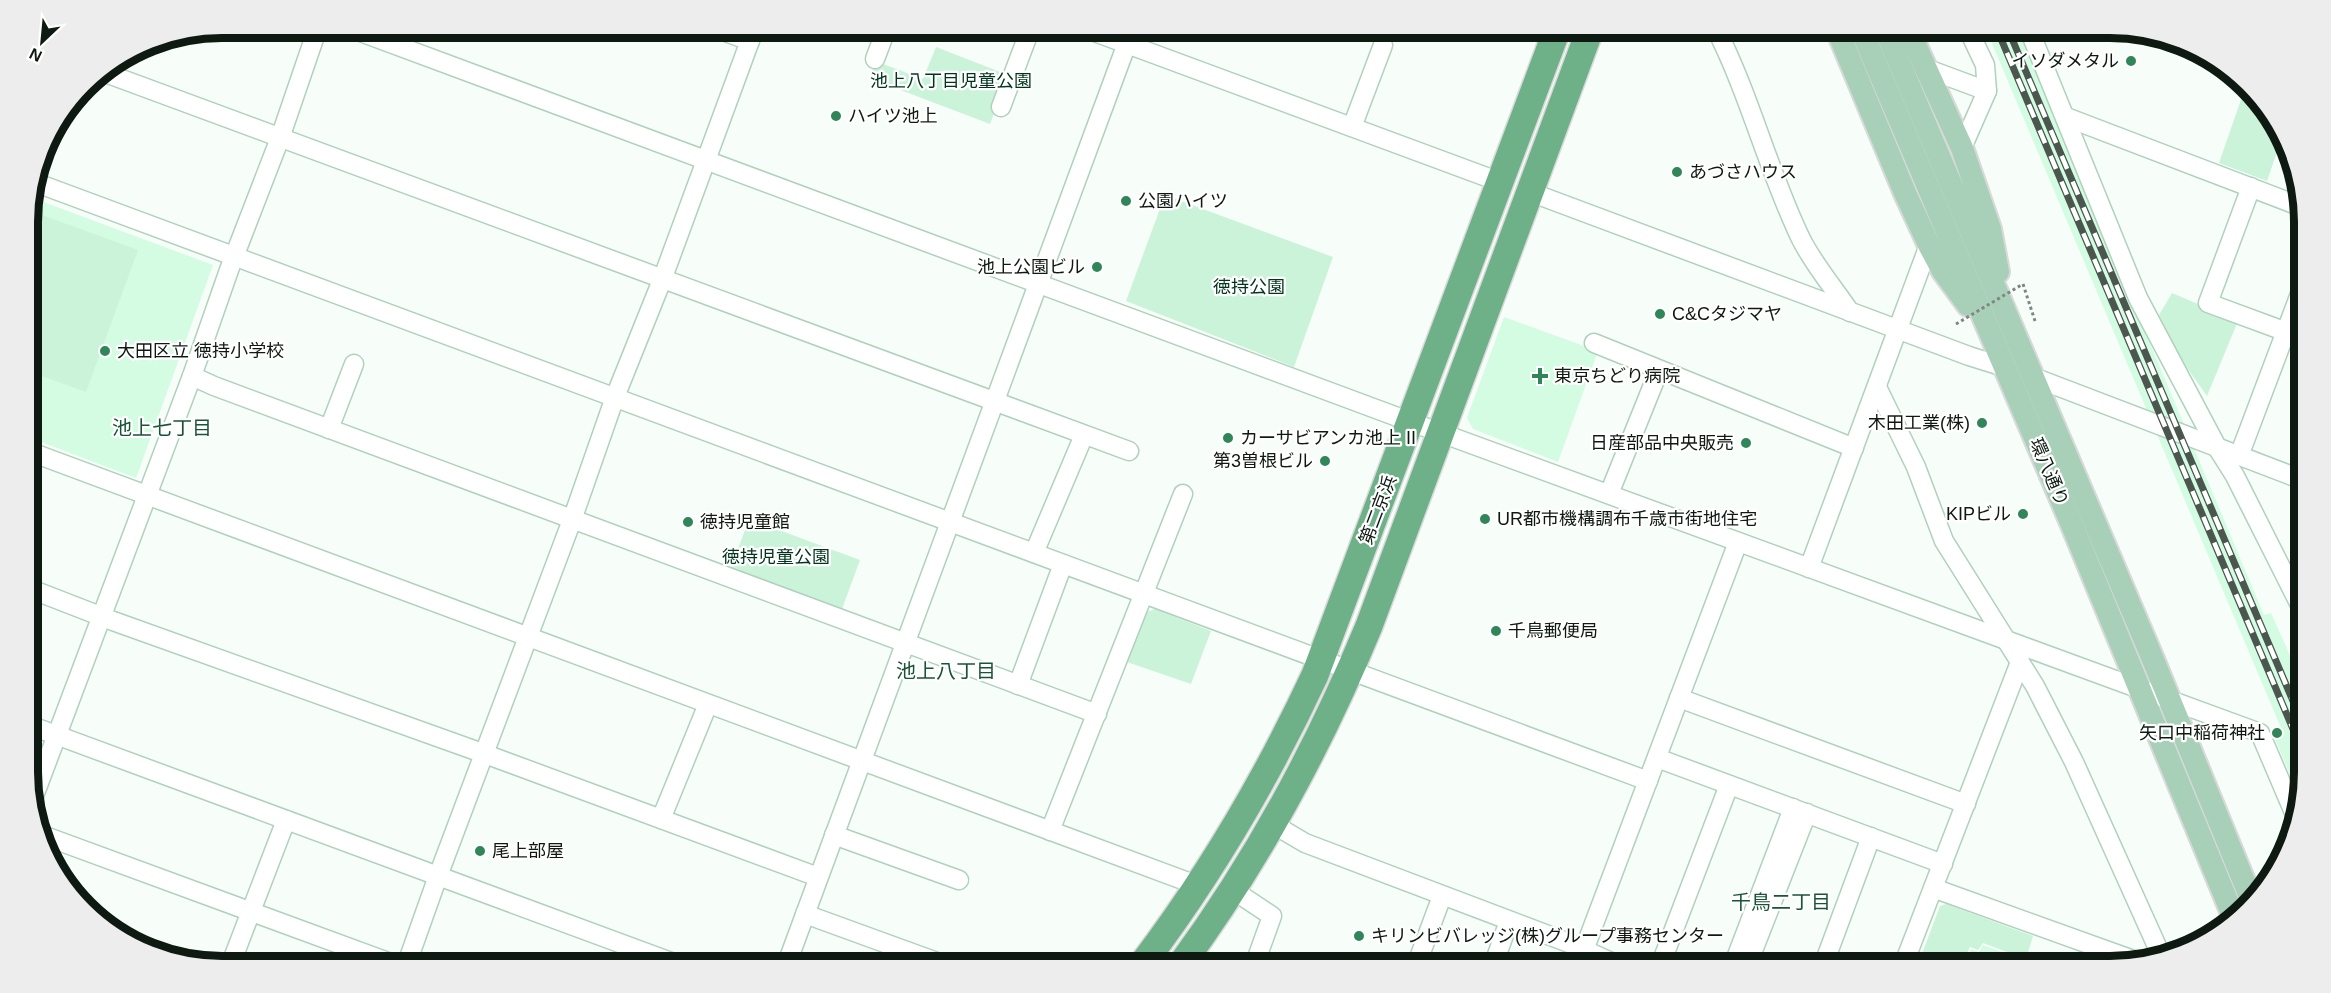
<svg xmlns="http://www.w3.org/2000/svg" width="2331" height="993" font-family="Arial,'Noto Sans JP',sans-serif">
  <rect width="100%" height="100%" fill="#f7fef9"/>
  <g fill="#d3fce2">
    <path d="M1985 27H2017L2264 615 2271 613 2304 687V772L2299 796 2275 739 2284 735Z"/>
    <path d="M30 197 213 265 136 478 28 437 27 208Z"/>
    <path d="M1504 317 1598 351 1558 462 1473 429 1467 418Z"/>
    <path d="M1983 945 2025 961 2024 966H1963L1971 949 1979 952Z"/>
  </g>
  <g fill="#cbf3da">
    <path d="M936 47 1008 75 990 124 869 78 875 61 923 79Z"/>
    <path d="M2245 88 2264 103 2285 154 2277 152 2267 181 2219 163Z"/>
    <path d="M1165 195 1333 257 1294 367 1126 301Z"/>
    <path d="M42 215 138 250 86 392 28 371V255Z"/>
    <path d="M2172 293 2238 321 2207 396 2178 355 2159 315Z"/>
    <path d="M749 519 860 560 842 609 731 568Z"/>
    <path d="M1155 609 1211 631 1191 684 1127 662 1146 612Z"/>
    <path d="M1946 904 2033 936 2026 959 1983 943 1978 950 1970 947 1961 966H1941L1920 959 1940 906Z"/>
  </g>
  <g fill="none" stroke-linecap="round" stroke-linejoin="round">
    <defs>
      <g id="minor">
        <path d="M347 27 1411 422 2260 733 2295 815"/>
        <path d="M712 27 750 41"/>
        <path d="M1081 27 1500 182"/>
        <path d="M1715 27C1750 95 1768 171 1801 239 1814 265 1834 288 1850 312"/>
        <path d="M2028 27 2138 298 2218 449 2235 476 2304 613"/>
        <path d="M875 59 887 27"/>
        <path d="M1925 68 1987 91"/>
        <path d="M100 71 1129 451"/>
        <path d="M1001 107 1031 27"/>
        <path d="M2066 117 2302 207"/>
        <path d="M1352 127 1383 45"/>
        <path d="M1962 148 1987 91 1985 65 1967 27"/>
        <path d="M34 182 1648 781"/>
        <path d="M2251 187 2208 303 2303 338"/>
        <path d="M1530 192 1969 356 2004 367"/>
        <path d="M1594 343 1854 448"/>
        <path d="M192 376 214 386 1097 714"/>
        <path d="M2033 377 2303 480"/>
        <path d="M1877 387 1916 467 1944 541 2035 686 2074 762 2160 953"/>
        <path d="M329 429 354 364"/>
        <path d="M28 451 1199 886"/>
        <path d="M2239 456 2303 286"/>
        <path d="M1609 494 1659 370"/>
        <path d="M1034 553 1084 435"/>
        <path d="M1809 568 1929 245"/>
        <path d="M28 588 113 621 485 754 818 877"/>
        <path d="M1018 685 1063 564"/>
        <path d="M1679 698 1966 804"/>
        <path d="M29 725 682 966"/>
        <path d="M1657 758 1943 864"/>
        <path d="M31 804 192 376 229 270 280 138 318 27"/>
        <path d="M661 819 708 704"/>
        <path d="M1273 824 1305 843 1569 943 1620 966"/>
        <path d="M1050 831 1183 494"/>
        <path d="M834 835 959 880"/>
        <path d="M45 836 399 966"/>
        <path d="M1933 888 2136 961"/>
        <path d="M1233 890 1272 916 1254 966"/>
        <path d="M805 914 948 966"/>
        <path d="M230 966 286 820"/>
        <path d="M406 966 438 876 572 520 615 397 662 280 755 27"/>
        <path d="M786 966 1133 27"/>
        <path d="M1416 966 1442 896"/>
        <path d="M1493 966 1509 921"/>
        <path d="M1578 966 1738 542"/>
        <path d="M1660 966 1729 785"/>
        <path d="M1733 966 1793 808"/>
        <path d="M1747 966 1807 813"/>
        <path d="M1823 966 1871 837"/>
        <path d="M1903 966 2020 662"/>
      </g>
      <g id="major">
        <path d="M1836 27 1905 193 1929 245 1943 271 1968 305"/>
        <path d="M1860 27 2072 525 2234 918"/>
        <path d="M1884 27 2152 657 2252 901"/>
        <path d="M1907 27 1962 148 1990 229 1998 272"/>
      </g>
      <g id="highway">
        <path d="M1141 966C1210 875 1267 778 1315 675L1558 27"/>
        <path d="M1180 966C1258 860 1319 747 1369 626L1591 27"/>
      </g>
    </defs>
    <use href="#minor" stroke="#b0d1bb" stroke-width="21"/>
    <use href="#major" stroke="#d8dad9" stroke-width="26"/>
    <use href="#highway" stroke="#d8dad9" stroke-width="30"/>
    <path stroke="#7e8781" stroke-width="3" stroke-dasharray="3 3" stroke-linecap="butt" d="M2023 284 2035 321"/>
    <use href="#minor" stroke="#fff" stroke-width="18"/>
    <use href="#major" stroke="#a8d0b8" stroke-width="22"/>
    <use href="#highway" stroke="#6eb189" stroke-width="27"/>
    <defs>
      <g id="rail">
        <path d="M1996 27 2304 755"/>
        <path d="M2007 27 2304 727"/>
      </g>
    </defs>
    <use href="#rail" stroke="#4b564f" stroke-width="7"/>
    <use href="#rail" stroke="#fff" stroke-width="4.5" stroke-dasharray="14" stroke-linecap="butt"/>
    <path stroke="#7e8781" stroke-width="3" stroke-dasharray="3 3" stroke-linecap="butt" d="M1956 324 2023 284"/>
  </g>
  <g fill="#308659" stroke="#fff" stroke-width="2">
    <circle cx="2131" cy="61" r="6"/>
    <circle cx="836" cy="116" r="6"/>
    <circle cx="1677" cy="172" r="6"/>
    <circle cx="1126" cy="201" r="6"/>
    <circle cx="1097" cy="267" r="6"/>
    <circle cx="1660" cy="314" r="6"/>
    <circle cx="105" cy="351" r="6"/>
    <path d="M1537 367h6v6h6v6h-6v6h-6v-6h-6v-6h6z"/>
    <circle cx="1982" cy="423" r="6"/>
    <circle cx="1228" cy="438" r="6"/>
    <circle cx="1746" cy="443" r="6"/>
    <circle cx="1325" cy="461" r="6"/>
    <circle cx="2023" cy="514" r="6"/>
    <circle cx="1485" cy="519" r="6"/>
    <circle cx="688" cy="522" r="6"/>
    <circle cx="1496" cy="631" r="6"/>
    <circle cx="2277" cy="733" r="6"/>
    <circle cx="480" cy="851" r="6"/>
    <circle cx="1359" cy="936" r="6"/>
  </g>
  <g text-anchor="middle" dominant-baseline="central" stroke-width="4.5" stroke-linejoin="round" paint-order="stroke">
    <g font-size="18" fill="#0d1911" stroke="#fff" text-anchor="start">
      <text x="2119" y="61" text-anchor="end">イソダメタル</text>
      <text x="848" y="116">ハイツ池上</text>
      <text x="1689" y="172">あづさハウス</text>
      <text x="1138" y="201">公園ハイツ</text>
      <text x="1085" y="267" text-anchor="end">池上公園ビル</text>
      <text x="1672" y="314">C&amp;Cタジマヤ</text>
      <text x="117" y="351">大田区立 徳持小学校</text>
      <text x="1554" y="376">東京ちどり病院</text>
      <text x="1970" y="423" text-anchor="end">木田工業(株)</text>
      <text x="1240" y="438">カーサビアンカ池上 II</text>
      <text x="1734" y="443" text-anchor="end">日産部品中央販売</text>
      <text x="1313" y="461" text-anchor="end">第3曽根ビル</text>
      <text x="2011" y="514" text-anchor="end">KIPビル</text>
      <text x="1497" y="519">UR都市機構調布千歳市街地住宅</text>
      <text x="700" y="522">徳持児童館</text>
      <text x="1508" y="631">千鳥郵便局</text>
      <text x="2265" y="733" text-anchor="end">矢口中稲荷神社</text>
      <text x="492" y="851">尾上部屋</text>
      <text x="1371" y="936">キリンビバレッジ(株)グループ事務センター</text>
    </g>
    <g font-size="18" fill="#00341b" stroke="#fff">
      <text x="951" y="81">池上八丁目児童公園</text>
      <text x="1249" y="287">徳持公園</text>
      <text x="776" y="557">徳持児童公園</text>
    </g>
    <g font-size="18" fill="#0d1911" stroke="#fff">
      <text transform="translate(2049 472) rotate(67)">環八通り</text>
      <text transform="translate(1378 510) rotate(-69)">第二京浜</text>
    </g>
    <g font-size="20" fill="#185436" stroke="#fff">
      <text x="162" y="428">池上七丁目</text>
      <text x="946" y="671">池上八丁目</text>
      <text x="1781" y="902">千鳥二丁目</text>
    </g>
  </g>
  <path d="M0 0H2331V993H0ZM222 38H2110A184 184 0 0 1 2294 222V772A184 184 0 0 1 2110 956H222A184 184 0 0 1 38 772V222A184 184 0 0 1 222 38Z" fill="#ecedec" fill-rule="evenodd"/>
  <path fill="none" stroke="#0d1911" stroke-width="8" d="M222 38H2110A184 184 0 0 1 2294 222V772A184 184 0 0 1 2110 956H222A184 184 0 0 1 38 772V222A184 184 0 0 1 222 38Z"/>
  <g transform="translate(42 42) rotate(206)" stroke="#ffffff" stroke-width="4.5" paint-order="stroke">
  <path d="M0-4.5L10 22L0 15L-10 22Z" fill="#0d1911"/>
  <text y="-9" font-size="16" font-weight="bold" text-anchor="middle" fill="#0d1911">N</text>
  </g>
</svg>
